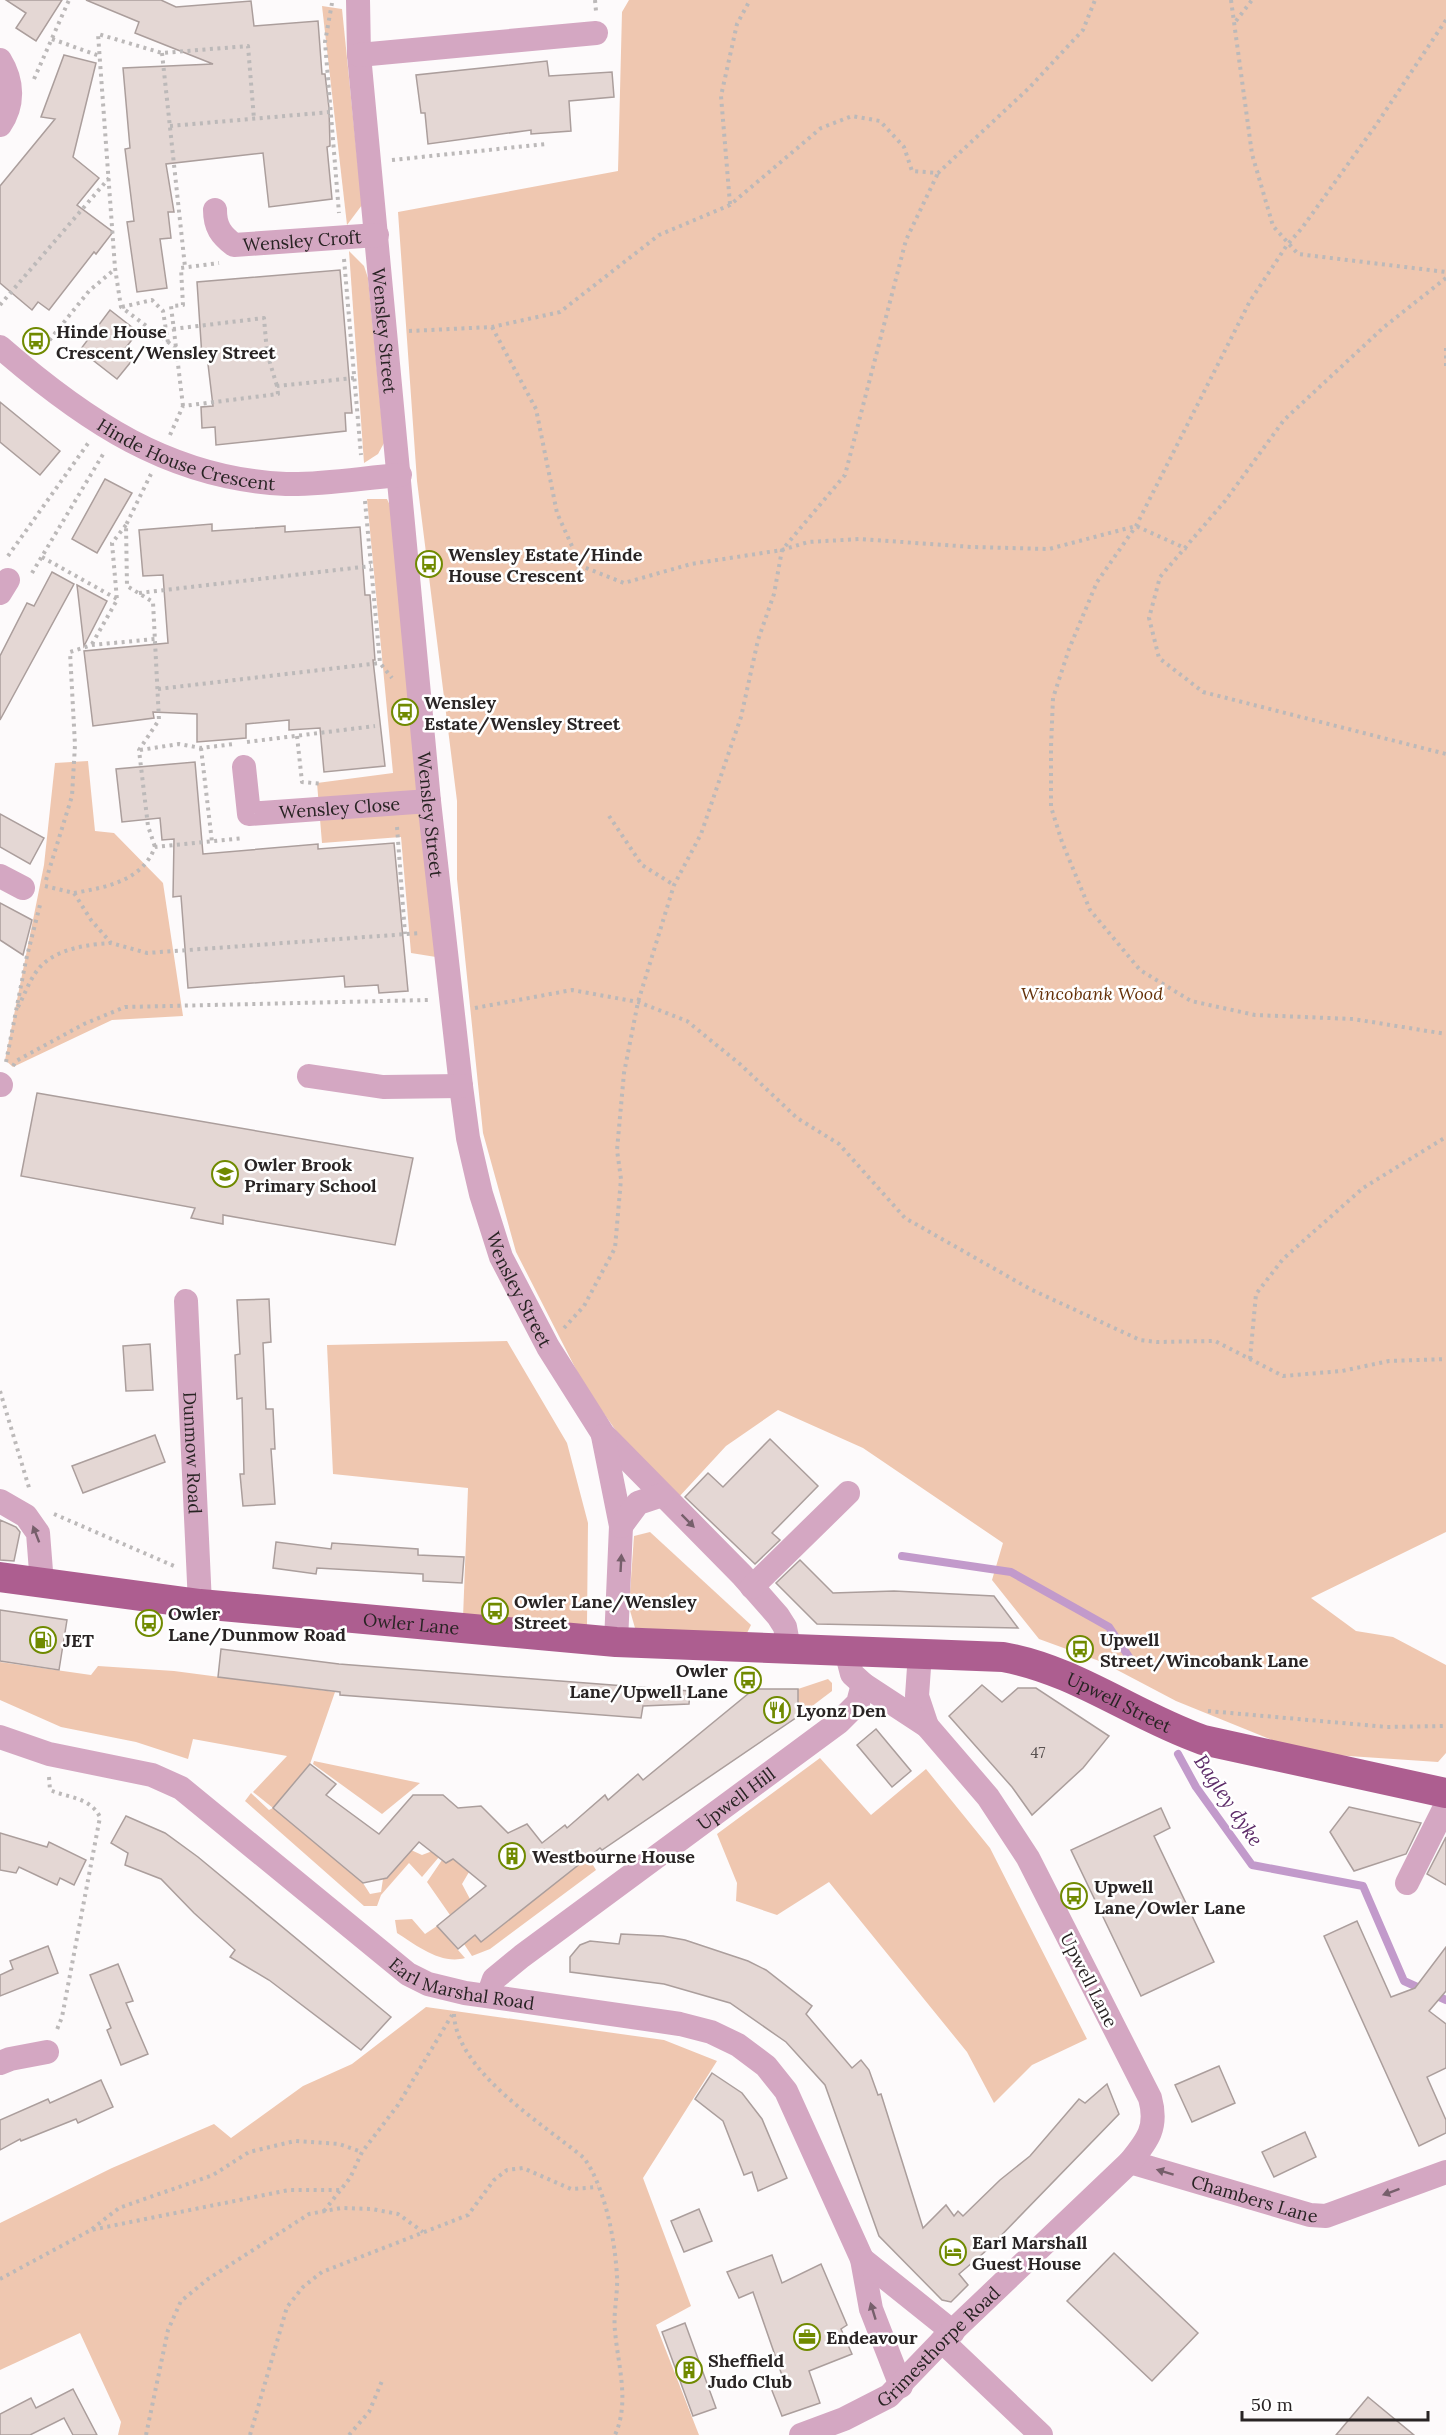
<svg xmlns="http://www.w3.org/2000/svg" width="1446" height="2435" font-family="Lora,serif">
  <rect width="100%" height="100%" fill="#fdfafb"/>
  <g fill="#efc7b0">
    <path d="M629 0H1446V1532L1311 1598 1356 1631 1393 1637 1446 1665V1753L1438 1762 1304 1753 1176 1701 1102 1662 1039 1639 992 1580 1003 1543 863 1448 778 1410 726 1446 678 1498 634 1456 585 1387 516 1252 483 1133 457 879V801L417 481 398 212 618 171 622 12Z"/>
    <path d="M322 6 342 9 362 205 347 225Z"/>
    <path d="M349 251 364 266 368 278 384 443 378 454 364 463Z"/>
    <path d="M367 499H387L393 512 436 957 411 953 401 837 322 843 317 783 393 773Z"/>
    <path d="M88 761 95 831 114 833 163 883 183 1016 112 1020 13 1067 5 1060 44 865 55 763Z"/>
    <path d="M507 1341 567 1443 588 1523 587 1625 463 1618 468 1488 333 1474 327 1345Z"/>
    <path d="M650 1532 751 1625 746 1635 635 1628 629 1607 634 1536Z"/>
    <path d="M0 1662 91 1675 98 1666 174 1671 335 1692 310 1764 273 1808 363 1883 370 1894 381 1892 383 1879 387 1878 411 1850 422 1855 435 1850 439 1857 422 1877 409 1863 381 1895 377 1906H364L245 1801 251 1793 269 1810 273 1808 253 1792 287 1756 193 1739 188 1759 136 1742 61 1727 0 1700Z"/>
    <path d="M828 1679 832 1683V1691L803 1713 798 1706V1689Z"/>
    <path d="M820 1758 871 1815 926 1769 990 1848 1087 2039 1032 2065 994 2103 967 2052 829 1882 777 1915 736 1901 737 1883 717 1834Z"/>
    <path d="M314 1761 420 1783 382 1814 313 1764Z"/>
    <path d="M588 1857 596 1870 490 1949 472 1956 464 1944 475 1935 481 1942Z"/>
    <path d="M453 1859 469 1872 462 1884 470 1899 450 1915 427 1882 442 1860 447 1863Z"/>
    <path d="M412 1919 425 1934 437 1926 465 1958C441 1965 416 1945 397 1933L395 1920Z"/>
    <path d="M426 2007 664 2040 717 2061 643 2178 691 2306 656 2325 699 2435H118L121 2422 80 2333 0 2370V2223L112 2168 214 2124 231 2138 303 2086 352 2064Z"/>
  </g>
  <g fill="none" stroke-linecap="round" stroke-linejoin="round">
    <g stroke="#c29acb" stroke-width="8">
      <path d="M902 1556 1011 1572 1109 1627 1133 1663"/>
      <path d="M1178 1754 1196 1787 1252 1865 1363 1886 1404 1981 1446 2000"/>
    </g>
  </g>
  <g fill="#e4d7d4" stroke="#ab9e9c" stroke-width="1.5">
    <path d="M6 0H62L36 41 16 28 26 13Z"/>
    <path d="M86 0H161L176 7 251 1 254 26 318 21 322 74H325L329 108 330 146 327 147 332 199 269 207 263 153 166 164 174 212H168L171 238 160 239 167 288 137 292 127 222 134 221 125 149 130 148 123 68 213 64 135 33 139 22Z"/>
    <path d="M64 55 96 63 73 157 99 178 77 205 113 232 96 254 94 252 49 310 38 302 32 310 0 283V186L55 119 41 117Z"/>
    <path d="M547 61 549 76 612 72 614 97 569 101 571 131 531 134V130L428 144 425 113H421L416 75Z"/>
    <path d="M340 270 352 413H345L346 431 216 445 215 427 202 428 201 407 213 406 207 356 202 357 197 282Z"/>
    <path d="M110 310 138 332 124 350 134 358 117 379 80 350Z"/>
    <path d="M0 402 60 451 40 475 0 442Z"/>
    <path d="M105 479 132 493 97 553 72 539Z"/>
    <path d="M212 524V531L285 526V532L360 527 365 595H370L375 660H373L385 766 324 772 320 728 289 730V720L246 724V738L197 742V714L153 712 154 718 93 726 84 651 168 643 163 575 143 576 139 530Z"/>
    <path d="M52 572 74 584 0 720V656L27 603 34 606Z"/>
    <path d="M77 585 107 601 84 646Z"/>
    <path d="M195 762 203 854 318 844V849L394 843 408 991 379 993 378 985 345 987 344 976 188 988 181 896 173 897 174 839 162 840 160 818 122 822 116 769Z"/>
    <path d="M0 814 44 838 30 864 0 847Z"/>
    <path d="M0 903 32 920 23 955 0 940Z"/>
    <path d="M37 1093 413 1158 395 1245 223 1215V1224L191 1218 195 1208 21 1176Z"/>
    <path d="M269 1299 271 1342 263 1343 266 1409H273L275 1449H271L275 1504 243 1506 240 1474H244L242 1398 237 1399 235 1355 240 1354 237 1300Z"/>
    <path d="M150 1344 153 1390 126 1391 123 1346Z"/>
    <path d="M155 1435 165 1462 83 1493 72 1466Z"/>
    <path d="M770 1439 818 1486 772 1533 780 1540 755 1564 685 1497 708 1473 723 1487Z"/>
    <path d="M0 1520 16 1527 20 1532 14 1561 0 1560Z"/>
    <path d="M276 1542 331 1549 332 1543 418 1549V1555L464 1557 462 1583 423 1581V1574L317 1568 316 1574 273 1568Z"/>
    <path d="M800 1560 833 1593 894 1591 994 1596 1018 1628 817 1624 776 1583Z"/>
    <path d="M0 1610 67 1620 59 1670 0 1661Z"/>
    <path d="M221 1649 339 1664 690 1691 689 1704 643 1706 641 1718 340 1695V1692L218 1677Z"/>
    <path d="M982 1685 1002 1702 1018 1688H1036L1109 1736 1083 1768 1032 1815 1012 1787 949 1716Z"/>
    <path d="M754 1689H798V1706L803 1713 602 1850 600 1848 481 1942 475 1935 458 1949 437 1926 486 1886 453 1859 446 1863 419 1842 387 1878 363 1883 273 1808 310 1764 336 1784 326 1795 379 1834 413 1795H443L458 1808 481 1806 508 1833 527 1824 542 1843 565 1825 567 1828 605 1795 608 1800 638 1774 643 1780Z"/>
    <path d="M876 1729 911 1771 892 1787 857 1745Z"/>
    <path d="M1349 1807 1421 1823 1406 1854 1354 1871 1330 1832Z"/>
    <path d="M1161 1808 1170 1828 1154 1836 1214 1962 1141 1996 1071 1850Z"/>
    <path d="M126 1816 165 1833 198 1857 391 2017 361 2050 269 1980 230 1957 235 1950 194 1913 161 1879 125 1865 128 1853 111 1843Z"/>
    <path d="M0 1833 47 1847 49 1842 86 1860 74 1885 60 1878 57 1885 19 1867 16 1873 0 1870Z"/>
    <path d="M1446 1837V1885L1427 1874Z"/>
    <path d="M1357 1921 1391 1997 1415 1988 1446 1947V1991L1429 2011 1446 2024V2068L1427 2077 1446 2120V2133L1419 2146 1324 1936Z"/>
    <path d="M621 1934 663 1936 685 1940 748 1961 766 1970 812 2006 806 2014 852 2068 861 2060 869 2070 878 2095 881 2094 923 2228 946 2205 954 2216 958 2211 963 2216 1000 2180 1030 2156 1079 2099 1085 2103 1107 2084 1119 2114 987 2250 959 2274 968 2285 951 2302 942 2300 879 2236 825 2085 786 2042 730 2003 664 1984 570 1972V1957L580 1945 590 1941 619 1944Z"/>
    <path d="M48 1946 58 1973 0 1996V1975L13 1969 10 1961Z"/>
    <path d="M118 1964 133 2001 126 2003 148 2054 121 2065 107 2030 111 2028 90 1975Z"/>
    <path d="M1219 2066 1235 2103 1192 2122 1175 2085Z"/>
    <path d="M712 2073 742 2093 762 2119 787 2178 758 2191 752 2172 744 2175 723 2121 695 2099Z"/>
    <path d="M101 2080 113 2107 78 2123 76 2119 21 2141 20 2139 0 2150V2120L48 2099 50 2103Z"/>
    <path d="M1305 2132 1316 2157 1274 2177 1262 2152Z"/>
    <path d="M699 2209 712 2241 684 2252 671 2221Z"/>
    <path d="M1114 2253 1198 2333 1152 2381 1067 2301Z"/>
    <path d="M772 2255 782 2283 821 2264 847 2325 841 2329 852 2354 809 2371 820 2403 782 2416 771 2388 785 2384 753 2292 739 2298 727 2272Z"/>
    <path d="M685 2323 716 2408 693 2416 662 2332Z"/>
    <path d="M73 2389 97 2435H73L64 2418 30 2435H0V2414L31 2398 36 2408Z"/>
    <path d="M1368 2397 1414 2435H1336Z"/>
  </g>
  <g fill="none" stroke-linecap="round" stroke-linejoin="round">
    <g stroke="#bcb9b9" stroke-width="4" stroke-dasharray="3 4.5" stroke-linecap="butt">
      <path d="M595 0 596 11"/>
      <path d="M1231 0 1252 154 1273 226 1298 254 1446 272"/>
      <path d="M332 3 325 42 339 213"/>
      <path d="M1446 20 1376 125 1302 228 1287 245 1250 301 1136 526 1097 582 1069 649 1053 698 1051 747V807L1062 842 1090 910 1140 970 1191 1001 1255 1015 1353 1019 1446 1034"/>
      <path d="M1236 21 1252 0"/>
      <path d="M52 39 100 56"/>
      <path d="M162 53 185 267"/>
      <path d="M34 79 69 0"/>
      <path d="M170 126 331 112"/>
      <path d="M392 160 546 144"/>
      <path d="M730 204 721 96 737 24 750 0"/>
      <path d="M344 259 361 455"/>
      <path d="M1446 278 1384 327 1284 420 1225 501 1160 577 1149 618 1159 658 1203 692 1446 754"/>
      <path d="M0 305 109 178"/>
      <path d="M122 307 152 300 163 311 168 343"/>
      <path d="M492 327 536 409 557 513 581 566 624 583 691 564 782 550 808 542 860 539 972 547 1049 549 1136 526 1187 549"/>
      <path d="M173 329 264 318 267 353 277 386"/>
      <path d="M409 331 492 327 560 312 659 235 730 205 821 128 852 116 880 121 904 147 912 171 938 173 1029 88 1083 30 1095 0"/>
      <path d="M176 348 121 307 115 268 98 34 162 53 248 46 254 119"/>
      <path d="M1446 348V369"/>
      <path d="M40 352 89 291 115 269"/>
      <path d="M183 406 171 306 183 305 181 268 219 263"/>
      <path d="M170 435 183 406 278 394 277 386 354 378"/>
      <path d="M151 474 126 525 127 586 153 602 159 720 139 750 148 826 155 847"/>
      <path d="M365 501 380 663 392 678"/>
      <path d="M8 556 89 442"/>
      <path d="M42 557 117 599"/>
      <path d="M32 573 105 451"/>
      <path d="M139 593 371 566"/>
      <path d="M92 644 117 600 112 543 126 525"/>
      <path d="M158 689 380 663"/>
      <path d="M297 736 302 782 323 784"/>
      <path d="M247 742 375 726"/>
      <path d="M201 748 212 842"/>
      <path d="M140 750 179 744 201 748 234 744"/>
      <path d="M609 816 642 865 674 885"/>
      <path d="M397 827 405 934"/>
      <path d="M46 880 72 796 75 745 70 652 92 645 155 639"/>
      <path d="M45 886 74 893 91 920 111 943 147 953 421 933"/>
      <path d="M74 893C107 887 142 881 155 847L244 838"/>
      <path d="M18 1007C25 994 31 976 41 966 57 949 89 944 111 943"/>
      <path d="M475 1008 572 990 638 1002 687 1021 741 1065 797 1118 839 1144 905 1218 1030 1289 1140 1340 1157 1342 1215 1341 1283 1376 1342 1371 1389 1361 1446 1359"/>
      <path d="M6 1062 26 960 40 905"/>
      <path d="M13 1066 16 1061 84 1024 125 1007 428 1000"/>
      <path d="M564 1328 584 1306 615 1248 621 1179 617 1150 624 1073 638 1002 674 885 701 834 741 717 758 640 774 594 782 550 845 475 906 240 938 173"/>
      <path d="M1250 1359 1256 1294 1283 1259 1363 1188 1446 1137"/>
      <path d="M0 1391 30 1491"/>
      <path d="M54 1514 174 1566"/>
      <path d="M1208 1711 1387 1727 1446 1726"/>
      <path d="M49 1777 50 1790C68 1798 90 1797 100 1817L62 2017 56 2032"/>
      <path d="M454 2014C456 2071 543 2124 584 2158 605 2187 615 2240 617 2276 618 2294 613 2313 615 2331 618 2366 630 2402 615 2435"/>
      <path d="M324 2211 350 2178 362 2152 398 2105 452 2015"/>
      <path d="M92 2229 119 2208 213 2175 249 2152 295 2141 339 2144 362 2152"/>
      <path d="M0 2279 91 2230 289 2190H341"/>
      <path d="M146 2435 168 2330 181 2301 208 2279 309 2214 341 2208 372 2209 398 2214 423 2232"/>
      <path d="M250 2435 287 2307 303 2287 322 2272 468 2215 494 2180 507 2170 523 2168 571 2189 598 2187"/>
      <path d="M349 2435 369 2412 382 2381"/>
    </g>
    <g stroke="#d4a7c2" stroke-width="24">
      <path id="s1" d="M358 0 359 55 429 801 461 1086 468 1138 481 1194 501 1257 548 1347 603 1434 742 1575 778 1616 785 1627 789 1649"/>
      <path d="M359 55 596 33"/>
      <path d="M0 60C13 81 14 105 0 125"/>
      <path id="s2" d="M215 210C215 227 221 235 234 245L377 235"/>
      <path id="s3" d="M0 347C84 420 170 479 286 484 323 485 362 478 400 475"/>
      <path d="M0 593 8 580"/>
      <path id="s4" d="M244 767 249 814 429 801"/>
      <path d="M0 876 23 888"/>
      <path d="M309 1076 383 1087 461 1086"/>
      <path d="M0 1084 1 1085"/>
      <path id="s5" d="M186 1301 200 1604"/>
      <path d="M603 1436 621 1526 616 1642"/>
      <path d="M0 1501 26 1516 38 1533 42 1584"/>
      <path d="M621 1526 638 1503 662 1495"/>
      <path d="M752 1587 848 1493"/>
      <path d="M920 1653 917 1696 927 1726"/>
      <path id="s6" d="M0 1737 49 1754 152 1775 181 1788 408 1974 428 1984 465 1993 680 2024 711 2032 738 2045 766 2066 786 2091 862 2259 871 2309 901 2386"/>
      <path d="M1407 1883 1446 1805"/>
      <path id="s7" d="M488 1996 494 1979 522 1956 839 1722 858 1703 863 1684"/>
      <path d="M0 2063 10 2059 47 2052"/>
      <path id="s8" d="M1130 2162 1310 2215 1326 2216 1446 2172"/>
      <path d="M862 2259 953 2332"/>
      <path d="M942 2341 1041 2435"/>
      <path id="s9" d="M801 2435 844 2419 889 2396 942 2341 1130 2162C1148 2140 1158 2127 1150 2098L1028 1858 988 1797 927 1726 863 1684 852 1674 846 1651"/>
    </g>
    <path stroke="#ad5e90" stroke-width="30" id="s10" d="M0 1577 200 1604 616 1642 1003 1657C1076 1670 1134 1716 1203 1740L1446 1793"/>
  </g>
  <defs><path id="oneway-solid" d="M-6-.8H1V-3.2L6.5 0L1 3.2V.8H-6Z" transform="scale(1.5)"/></defs>
  <g fill="#765f6b">
    <use href="#oneway-solid" transform="translate(688 1521) rotate(45)"/>
    <use href="#oneway-solid" transform="translate(36 1534) rotate(-111)"/>
    <use href="#oneway-solid" transform="translate(621 1563) rotate(-87)"/>
    <use href="#oneway-solid" transform="translate(1165 2172) rotate(-163)"/>
    <use href="#oneway-solid" transform="translate(1391 2192) rotate(160)"/>
    <use href="#oneway-solid" transform="translate(873 2311) rotate(-107)"/>
  </g>
  <defs>
    <symbol id="bus-ring" viewBox="-11 -11 22 22"><circle r="9.5" fill="#fff" stroke="#708a00" stroke-width="1.5"/><path d="M-5-6H5V4H4V6H2V4H-2V6H-4V4H-5ZM-3.5-4V0h7V-4ZM-3.5 1.2v1.5H-2V1.2ZM2 1.2v1.5H3.5V1.2Z" fill="#708a00"/></symbol>
    <symbol id="school-ring" viewBox="-11 -11 22 22"><circle r="9.5" fill="#fff" stroke="#708a00" stroke-width="1.5"/><path d="M0-5L7-2L0 1L-7-2ZM-4 1L0 2.5L4 1V4Q0 6-4 4Z" fill="#708a00"/></symbol>
    <symbol id="fuel-ring" viewBox="-11 -11 22 22"><circle r="9.5" fill="#fff" stroke="#708a00" stroke-width="1.5"/><path d="M-5.5-6h7V0h2V4h1.3V-2.5L3-4.5l.8-.8L6-3V5H2.5V1h-1V6h-7ZM-4.2-4.7v3.2H.2V-4.7Z" fill="#708a00"/></symbol>
    <symbol id="restaurant-ring" viewBox="-11 -11 22 22"><circle r="9.5" fill="#fff" stroke="#708a00" stroke-width="1.5"/><path d="M-5-6h1v4h1v-4h1v4h1v-4h1v5L-1.5 .5V6h-2V.5L-5-1ZM5-6V6H3V1.5H1.5Q1.5-4 5-6Z" fill="#708a00"/></symbol>
    <symbol id="building-ring" viewBox="-11 -11 22 22"><circle r="9.5" fill="#fff" stroke="#708a00" stroke-width="1.5"/><path d="M-4-6H4V6H1V3H-1V6H-4ZM-2.5-4.3h1.7v1.8h-1.7ZM.8-4.3h1.7v1.8H.8ZM-2.5-1h1.7V.8h-1.7ZM.8-1h1.7V.8H.8Z" fill="#708a00"/></symbol>
    <symbol id="hotel-ring" viewBox="-11 -11 22 22"><circle r="9.5" fill="#fff" stroke="#708a00" stroke-width="1.5"/><path d="M-6-4.5h1.5V1H6V5H4.5V3h-9V5H-6ZM-4 0a1.8 1.8 0 1 1 3.6 0ZM.5 0V-2.5h3Q6-2.5 6 0Z" fill="#708a00"/></symbol>
    <symbol id="office-ring" viewBox="-11 -11 22 22"><circle r="9.5" fill="#fff" stroke="#708a00" stroke-width="1.5"/><path d="M-6-3h4V-5.5h4V-3h4V5H-6ZM-1-4.5V-3h2v-1.5ZM-6 0V1H6V0Z" fill="#708a00"/></symbol>
  </defs>
  <g fill-rule="evenodd">
    <use href="#bus-ring" x="21" y="326" width="30" height="30"/>
    <use href="#bus-ring" x="414" y="549" width="30" height="30"/>
    <use href="#bus-ring" x="390" y="697" width="30" height="30"/>
    <use href="#school-ring" x="210" y="1159" width="30" height="30"/>
    <use href="#bus-ring" x="480" y="1596" width="30" height="30"/>
    <use href="#bus-ring" x="134" y="1608" width="30" height="30"/>
    <use href="#fuel-ring" x="28" y="1625" width="30" height="30"/>
    <use href="#bus-ring" x="1065" y="1634" width="30" height="30"/>
    <use href="#bus-ring" x="733" y="1665" width="30" height="30"/>
    <use href="#restaurant-ring" x="762" y="1695" width="30" height="30"/>
    <use href="#building-ring" x="497" y="1841" width="30" height="30"/>
    <use href="#bus-ring" x="1059" y="1881" width="30" height="30"/>
    <use href="#hotel-ring" x="938" y="2237" width="30" height="30"/>
    <use href="#office-ring" x="792" y="2322" width="30" height="30"/>
    <use href="#building-ring" x="674" y="2355" width="30" height="30"/>
  </g>
  <g text-anchor="middle" dominant-baseline="central" stroke-width="5" stroke-linejoin="round" paint-order="stroke">
    <g font-size="15" fill="#585150">
      <text x="1038" y="1752">47</text>
    </g>
    <g font-size="18" fill="#292424" stroke="#fff">
      <text stroke="none"><textPath href="#s2" startOffset="110">Wensley Croft</textPath></text>
      <text stroke="none"><textPath href="#s1" startOffset="332">Wensley Street</textPath></text>
      <text stroke="none"><textPath href="#s3" startOffset="219">Hinde House Crescent</textPath></text>
      <text stroke="none"><textPath href="#s4" startOffset="138">Wensley Close</textPath></text>
      <text stroke="none"><textPath href="#s1" startOffset="818">Wensley Street</textPath></text>
      <text stroke="none"><textPath href="#s1" startOffset="1304">Wensley Street</textPath></text>
      <text stroke="none"><textPath href="#s5" startOffset="152">Dunmow Road</textPath></text>
      <text stroke="none"><textPath href="#s10" startOffset="414">Owler Lane</textPath></text>
      <text stroke="none"><textPath href="#s10" startOffset="1132">Upwell Street</textPath></text>
      <text stroke="none"><textPath href="#s7" startOffset="320">Upwell Hill</textPath></text>
      <text stroke="none"><textPath href="#s6" startOffset="537">Earl Marshal Road</textPath></text>
      <text transform="translate(1089 1980) rotate(63)">Upwell Lane</text>
      <text stroke="none"><textPath href="#s8" startOffset="130">Chambers Lane</textPath></text>
      <text stroke="none"><textPath href="#s9" startOffset="166">Grimesthorpe Road</textPath></text>
    </g>
    <g font-size="18" font-weight="bold" fill="#292424" stroke="#fff" text-anchor="start">
      <text x="56" y="331">Hinde House<tspan x="56" dy="21">Crescent/Wensley Street</tspan></text>
      <text x="448" y="554">Wensley Estate/Hinde<tspan x="448" dy="21">House Crescent</tspan></text>
      <text x="424" y="702">Wensley<tspan x="424" dy="21">Estate/Wensley Street</tspan></text>
      <text x="244" y="1164">Owler Brook<tspan x="244" dy="21">Primary School</tspan></text>
      <text x="514" y="1601">Owler Lane/Wensley<tspan x="514" dy="21">Street</tspan></text>
      <text x="168" y="1613">Owler<tspan x="168" dy="21">Lane/Dunmow Road</tspan></text>
      <text x="1100" y="1639">Upwell<tspan x="1100" dy="21">Street/Wincobank Lane</tspan></text>
      <text x="63" y="1640">JET</text>
      <text x="728" y="1670" text-anchor="end">Owler<tspan x="728" dy="21">Lane/Upwell Lane</tspan></text>
      <text x="796" y="1710">Lyonz Den</text>
      <text x="532" y="1856">Westbourne House</text>
      <text x="1094" y="1886">Upwell<tspan x="1094" dy="21">Lane/Owler Lane</tspan></text>
      <text x="972" y="2242">Earl Marshall<tspan x="972" dy="21">Guest House</tspan></text>
      <text x="826" y="2337">Endeavour</text>
      <text x="708" y="2360">Sheffield<tspan x="708" dy="21">Judo Club</tspan></text>
    </g>
    <g font-size="18" font-style="italic" fill="#653108" stroke="#fff">
      <text x="1092" y="993">Wincobank Wood</text>
    </g>
    <g font-size="20" font-style="italic" fill="#5c2b68" stroke="#fff">
      <text transform="translate(1229 1800) rotate(56)">Bagley dyke</text>
    </g>
  </g>
  <path d="M1242 2411v9h186v-9" fill="none" stroke="#292424" stroke-width="3"/>
  <text x="1251" y="2411" font-size="18" fill="#292424" stroke="#ffffff" stroke-width="4.5" paint-order="stroke">50 m</text>
</svg>
